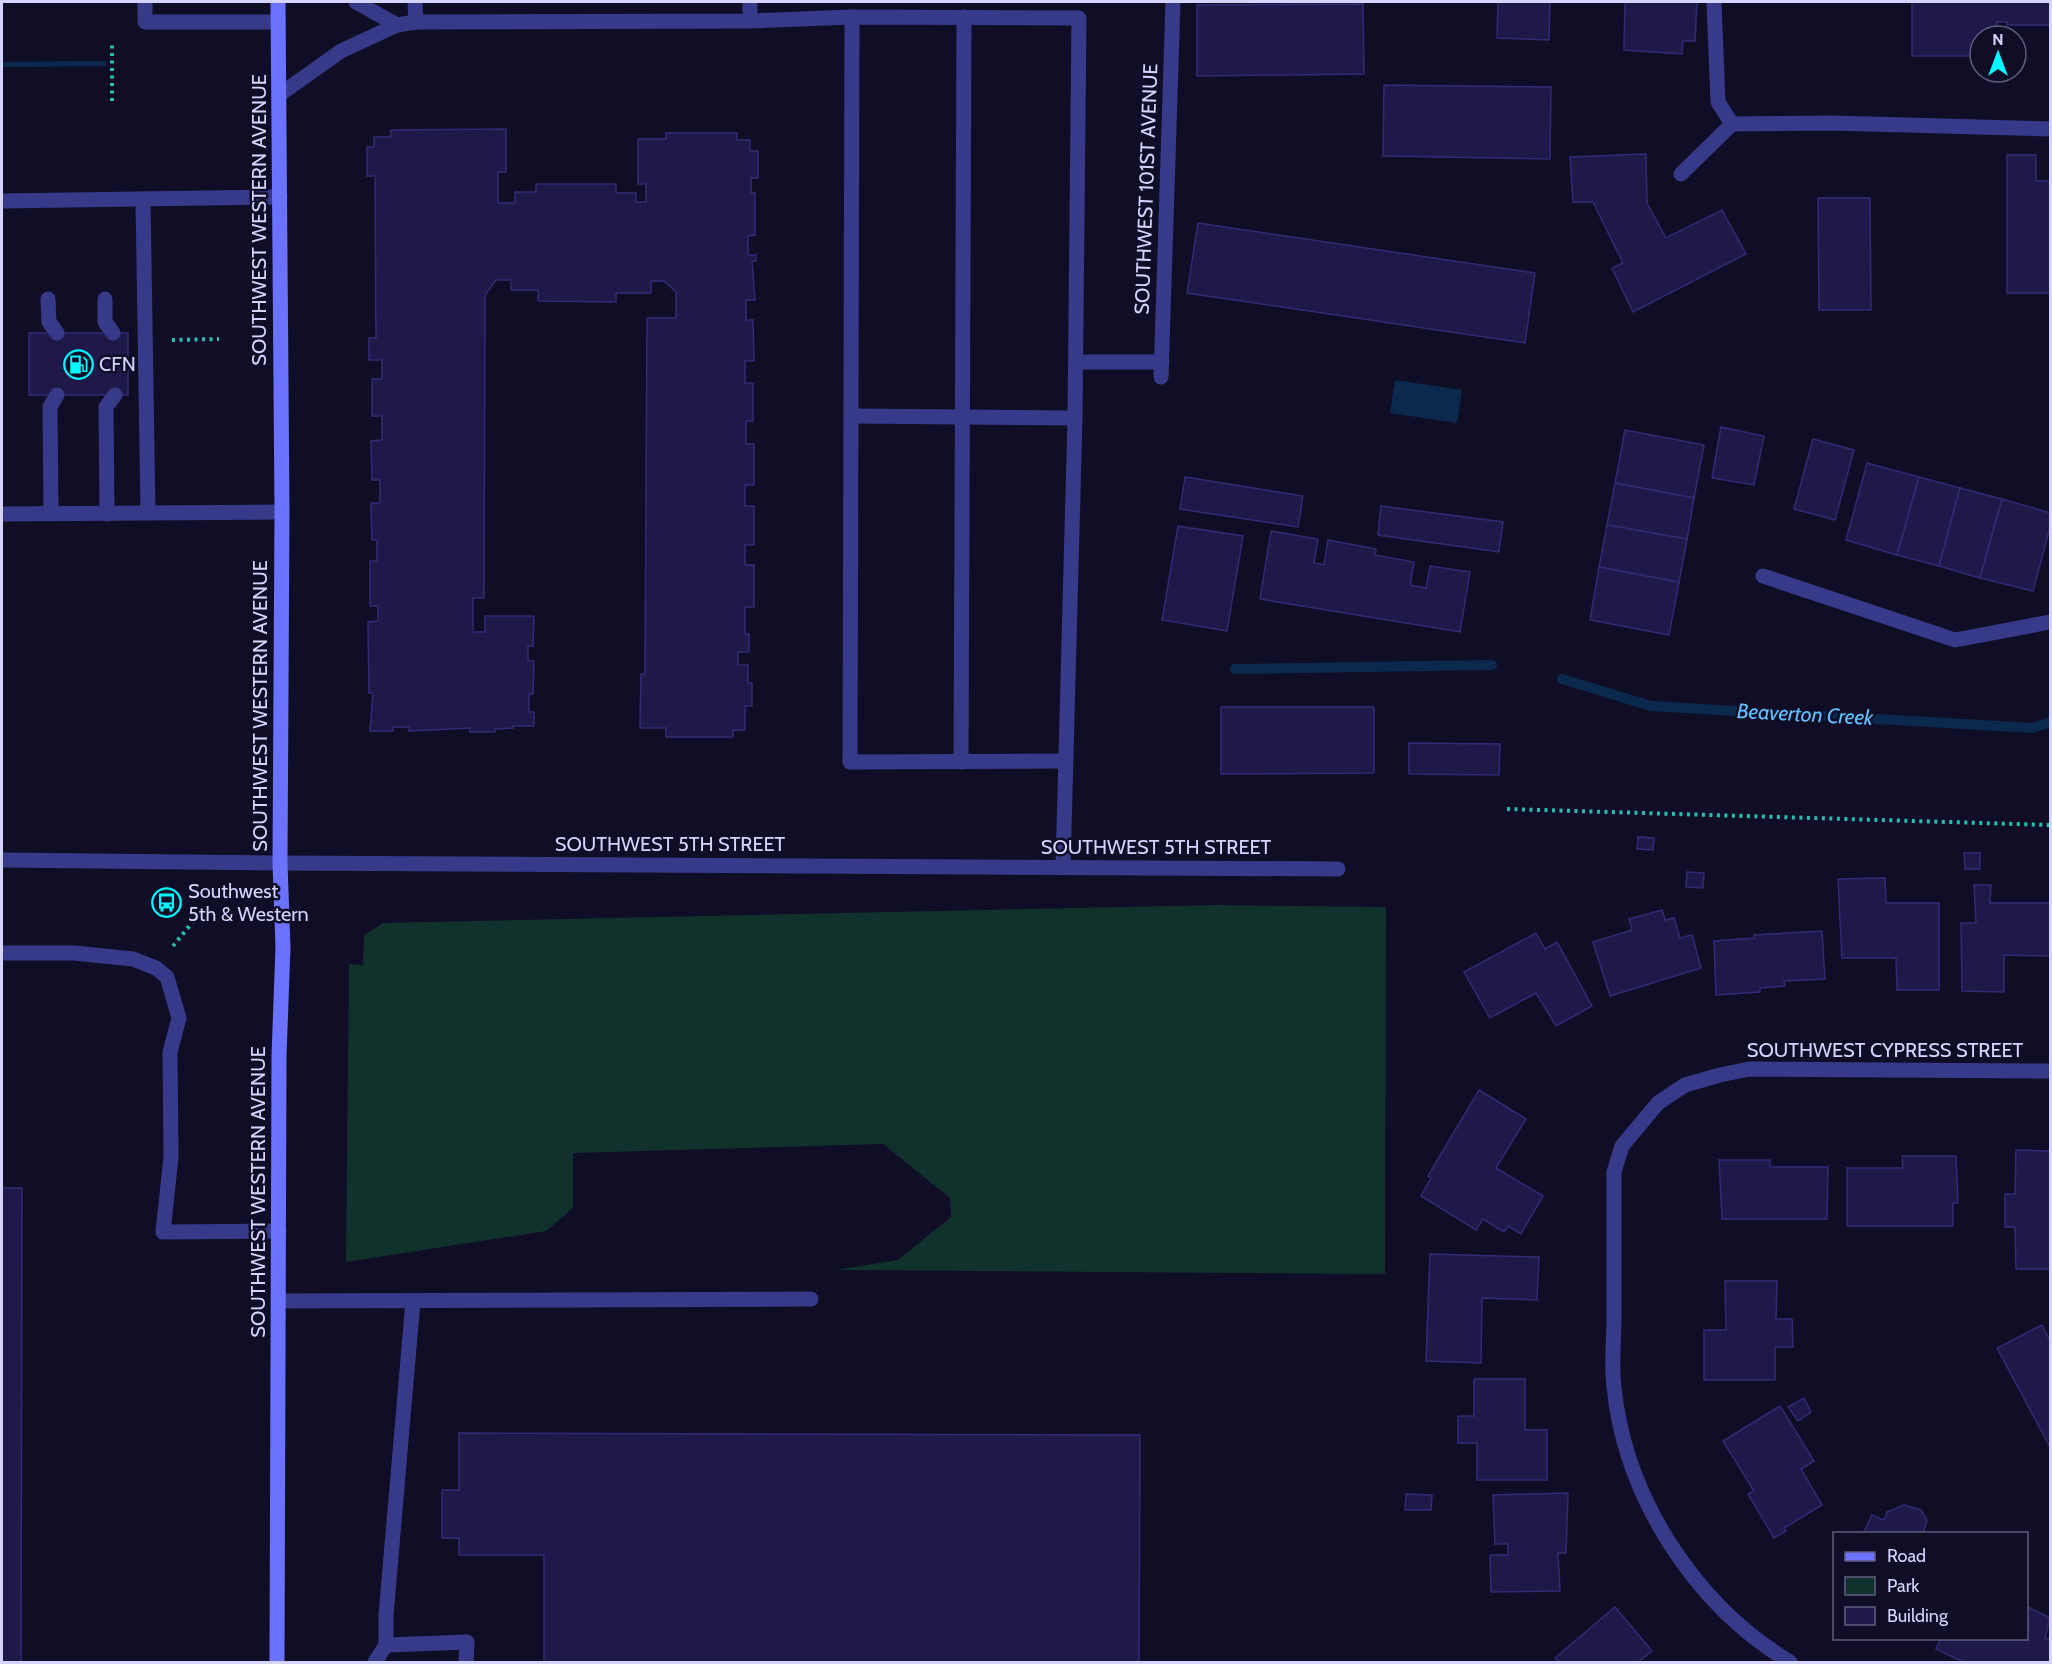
<svg xmlns="http://www.w3.org/2000/svg" width="2052" height="1664" font-family="Cabin,sans-serif">
  <rect width="100%" height="100%" fill="#100e27"/>
  <path fill="#11312d" d="M1217 905 1386 907 1385 1274 836 1270 898 1260 951 1217 950 1198 883 1144 573 1153V1208L546 1231 346 1262 349 964 363 965 364 935 383 923Z"/>
  <g fill="#0b294d">
    <path d="M106 61V66L2 67V62Z"/>
    <path d="M1395 380 1462 390 1457 423 1390 413Z"/>
  </g>
  <g fill="none" stroke-linecap="round" stroke-linejoin="round">
    <g stroke="#0b294d" stroke-width="10">
      <path d="M1235 669 1492 665"/>
      <path d="M1562 679 1651 706 2033 728 2050 722"/>
    </g>
  </g>
  <g fill="#1f1949" stroke="#332a76" stroke-width="1.5">
    <path d="M1498 2H1550L1549 40 1497 38Z"/>
    <path d="M1625 2H1697L1695 41H1683L1682 54 1624 50Z"/>
    <path d="M1912 2H2050V25H2007V22H1997V36H1980V56H1912Z"/>
    <path d="M1363 4 1364 74 1197 76V5Z"/>
    <path d="M1384 85 1551 87 1550 159 1383 156Z"/>
    <path d="M506 129V172H498V203H515V192H536V184H616V193H636V202H646V184H638V139H666V133H737V140H750V151H758V178H751V193H755V235L748 236V255H756V261H752L755 300H746V320H753L754 361H745V383H753V421H746V444H754V485H745V506H754V545H745V565H754V607H745V634H749V652H738V665H748V683H752V706H745V730H733V737H666V728H640L641 674H645L647 318H676V292L664 281H651V293H616V302L538 301V290H511V280H496L485 295 484 598H473V632H485V616H534L533 646H528V661H534L533 694H529V712H534V726H513V728L495 729V732H470V728L409 731V727H393V731H370L373 693H369L368 622 378 621V606H370V561H377V540H372L371 503H380V480H372L371 441 382 440V416H372V379H382V360H369V338H376L375 176H367V147H374V137H391V130Z"/>
    <path d="M1646 154 1647 203 1666 238 1722 210 1746 254 1633 312 1612 268 1623 263 1593 202H1573L1570 157Z"/>
    <path d="M2007 155H2036V181H2050V293H2007Z"/>
    <path d="M1818 198H1870L1871 310H1819Z"/>
    <path d="M1198 223 1535 273 1525 343 1187 293Z"/>
    <rect x="29" y="333" width="99" height="62"/>
    <path d="M1721 427 1764 436 1754 485 1712 478Z"/>
    <path d="M1625 430 1704 445 1694 498 1615 483Z"/>
    <path d="M1813 439 1854 450 1835 520 1794 509Z"/>
    <path d="M1867 463 1919 477 1897 555 1846 540Z"/>
    <path d="M1185 477 1303 496 1298 527 1180 509Z"/>
    <path d="M1919 477 1960 488 1939 566 1897 555Z"/>
    <path d="M1615 483 1694 498 1687 539 1607 525Z"/>
    <path d="M1960 488 2002 499 1980 578 1939 566Z"/>
    <path d="M2002 499 2050 513V527L2033 591 1980 578Z"/>
    <path d="M1381 506 1503 522 1499 552 1378 535Z"/>
    <path d="M1607 525 1687 539 1679 582 1599 567Z"/>
    <path d="M1178 526 1243 536 1227 631 1162 620Z"/>
    <path d="M1271 531 1318 539 1314 563 1324 565 1328 540 1376 549 1375 555 1414 562 1410 585 1426 588 1430 566 1470 572 1460 632 1260 599Z"/>
    <path d="M1599 567 1679 582 1669 635 1590 620Z"/>
    <path d="M1221 707H1374V773L1221 774Z"/>
    <path d="M1409 743 1500 744 1499 775 1409 774Z"/>
    <path d="M1638 837 1654 838 1653 850 1637 849Z"/>
    <path d="M1964 853H1980V869H1965Z"/>
    <path d="M1687 872 1704 873 1703 888 1686 887Z"/>
    <path d="M1885 878 1886 903H1939V990H1897L1896 958H1842L1838 879Z"/>
    <path d="M1974 885H1991L1990 903H2050V956L2004 955V992L1962 991 1961 923H1976Z"/>
    <path d="M1662 910 1665 920 1674 918 1680 938 1692 935 1701 968 1610 996 1593 942 1632 930 1629 919Z"/>
    <path d="M1822 931 1825 979 1784 981 1785 986 1760 988V992L1716 995 1714 941 1754 938V935Z"/>
    <path d="M1536 933 1545 949 1557 942 1592 1006 1556 1026 1536 993 1490 1018 1464 972Z"/>
    <path d="M1479 1090 1526 1119 1496 1168 1543 1196 1521 1234 1508 1226 1504 1232 1483 1219 1476 1230 1421 1196 1431 1178 1428 1176Z"/>
    <path d="M2016 1150 2050 1151V1269H2016L2015 1227H2005V1194H2015Z"/>
    <path d="M1902 1156H1956L1958 1203H1953V1226H1847V1168H1903Z"/>
    <path d="M1719 1160H1770V1167H1828L1827 1219H1722Z"/>
    <path d="M2 1188H22L21 1662H2Z"/>
    <path d="M1430 1254 1539 1257 1537 1300 1482 1298 1481 1363 1426 1361Z"/>
    <path d="M1725 1281H1777L1776 1319H1792L1793 1347H1775V1380H1704V1330H1726Z"/>
    <path d="M2042 1325 2050 1341V1447L1997 1348Z"/>
    <path d="M1474 1379H1525V1430H1547V1480H1477V1443H1458V1416H1474Z"/>
    <path d="M1804 1398 1811 1412 1798 1421 1788 1407Z"/>
    <path d="M1780 1406 1814 1461 1801 1469 1822 1505 1784 1528 1786 1531 1774 1538 1748 1494 1754 1491 1723 1441Z"/>
    <path d="M459 1433 1140 1435 1139 1662H544V1555H459V1538H442V1490H459Z"/>
    <path d="M1568 1493 1566 1553H1558L1560 1591 1491 1592 1490 1555H1508V1544H1495L1493 1495Z"/>
    <path d="M1406 1494 1432 1495 1431 1510H1405Z"/>
    <path d="M1904 1505 1921 1510 1927 1520 1923 1534H1863L1872 1515 1884 1520 1887 1512Z"/>
    <path d="M2026 1606 2050 1618 2045 1638 2050 1640V1662H1963L1936 1649 1941 1638H2026Z"/>
    <path d="M1615 1607 1652 1651 1638 1662H1559L1555 1658Z"/>
  </g>
  <g fill="none" stroke-linecap="round" stroke-linejoin="round">
    <g stroke="#29beaa" stroke-width="4" stroke-dasharray="3 4.5" stroke-linecap="butt">
      <path d="M112 101V43"/>
      <path d="M172 340 219 339"/>
      <path d="M1507 809 2050 825"/>
      <path d="M173 946 196 918"/>
    </g>
    <g stroke="#363a88" stroke-width="15">
      <path d="M145 2V22H278"/>
      <path d="M415 2 416 22"/>
      <path d="M750 2V21"/>
      <path d="M1714 3 1718 102 1732 124 1832 123 2050 129"/>
      <path d="M852 17 850 762 1065 761"/>
      <path d="M397 25 416 22 750 21 852 17 1079 18 1075 418 1063 867"/>
      <path d="M279 95 341 51 397 25 356 2"/>
      <path d="M1681 174 1732 124"/>
      <path d="M143 199 148 513"/>
      <path d="M2 201 280 197"/>
      <path d="M48 299 49 322 57 333"/>
      <path d="M105 299V322L113 333"/>
      <path d="M1076 362H1162"/>
      <path d="M851 416 1075 418"/>
      <path d="M2 514 282 512"/>
      <path d="M51 514 50 407 57 395"/>
      <path d="M107 514 106 407 115 395"/>
      <path d="M1763 576 1955 640 2050 622"/>
      <path d="M961 762 964 17"/>
      <path d="M2 953H74L133 959 156 968 167 977 179 1018 170 1052 171 1157 163 1232 279 1231"/>
      <path d="M278 1301 811 1299"/>
      <path d="M413 1301 386 1615V1645L467 1642 466 1662"/>
      <path d="M375 1662 386 1645"/>
    </g>
    <g stroke="#363a88" stroke-width="15">
      <path d="M1161 377 1173 2"/>
      <path d="M280 863 1338 869"/>
      <path d="M1790 1662C1696 1606 1625 1498 1614 1387 1611 1365 1614 1341 1614 1318 1614 1270 1614 1221 1614 1172L1622 1146 1658 1103 1685 1085 1720 1075 1749 1069 2050 1071"/>
    </g>
    <path stroke="#363a88" stroke-width="15" d="M2 860 280 863"/>
    <path stroke="#6b72ff" stroke-width="15" d="M277 1662 279 1056 283 947 280 863 282 512 278 2"/>
  </g>
  <defs>
    <symbol id="fuel-ring" viewBox="-11 -11 22 22"><circle r="9.5" fill="#100e27" stroke="#00f9ff" stroke-width="1.5"/><path d="M-5.5-6h7V0h2V4h1.3V-2.5L3-4.5l.8-.8L6-3V5H2.5V1h-1V6h-7ZM-4.2-4.7v3.2H.2V-4.7Z" fill="#00f9ff"/></symbol>
    <symbol id="bus-ring" viewBox="-11 -11 22 22"><circle r="9.5" fill="#100e27" stroke="#00f9ff" stroke-width="1.5"/><path d="M-5-6H5V4H4V6H2V4H-2V6H-4V4H-5ZM-3.5-4V0h7V-4ZM-3.5 1.2v1.5H-2V1.2ZM2 1.2v1.5H3.5V1.2Z" fill="#00f9ff"/></symbol>
  </defs>
  <g fill-rule="evenodd">
    <use href="#fuel-ring" x="62" y="348" width="33" height="33"/>
    <use href="#bus-ring" x="150" y="886" width="33" height="33"/>
  </g>
  <g text-anchor="middle" dominant-baseline="central" stroke-width="5" stroke-linejoin="round" paint-order="stroke">
    <g font-size="20" fill="#d5d4ff" stroke="#100e27">
      <text transform="translate(1146 189) rotate(-88)">SOUTHWEST 101ST AVENUE</text>
      <text transform="translate(259 220) rotate(-90)">SOUTHWEST WESTERN AVENUE</text>
      <text transform="translate(260 706) rotate(-90)">SOUTHWEST WESTERN AVENUE</text>
      <text x="670" y="844">SOUTHWEST 5TH STREET</text>
      <text x="1156" y="847">SOUTHWEST 5TH STREET</text>
      <text x="1885" y="1050">SOUTHWEST CYPRESS STREET</text>
      <text transform="translate(258 1192) rotate(-90)">SOUTHWEST WESTERN AVENUE</text>
    </g>
    <g font-size="20" fill="#d5d4ff" stroke="#100e27" text-anchor="start">
      <text x="99" y="364">CFN</text>
      <text x="188" y="891">Southwest<tspan x="188" dy="23">5th &amp; Western</tspan></text>
    </g>
    <g font-size="21" font-style="italic" fill="#62c2ff" stroke="#100e27">
      <text transform="translate(1805 714) rotate(3)">Beaverton Creek</text>
    </g>
  </g>
  <rect width="2052" height="1664" fill="none" stroke="#d5d4ff" stroke-width="6"/>
  <rect x="1833" y="1532" width="195" height="108" fill="#100e27" stroke="#5f5d7d" stroke-width="1.5"/>
  <rect x="1845" y="1552" width="30" height="9" fill="#6b72ff" stroke="#5f5d7d" stroke-width="1.5"/>
  <text x="1887" y="1562" font-size="18" fill="#d5d4ff">Road</text>
  <rect x="1845" y="1577" width="30" height="18" fill="#11312d" stroke="#5f5d7d" stroke-width="1.5"/>
  <text x="1887" y="1592" font-size="18" fill="#d5d4ff">Park</text>
  <rect x="1845" y="1607" width="30" height="18" fill="#1f1949" stroke="#5f5d7d" stroke-width="1.5"/>
  <text x="1887" y="1622" font-size="18" fill="#d5d4ff">Building</text>
  <g transform="translate(1998 54)"><circle r="28" fill="#100e27" stroke="#5f5d7d" stroke-width="1.5"/>
  <path d="M0-4.5L10 22L0 15L-10 22Z" fill="#00f9ff"/>
  <text y="-9" font-size="16" font-weight="bold" text-anchor="middle" fill="#d5d4ff">N</text>
  </g>
</svg>
